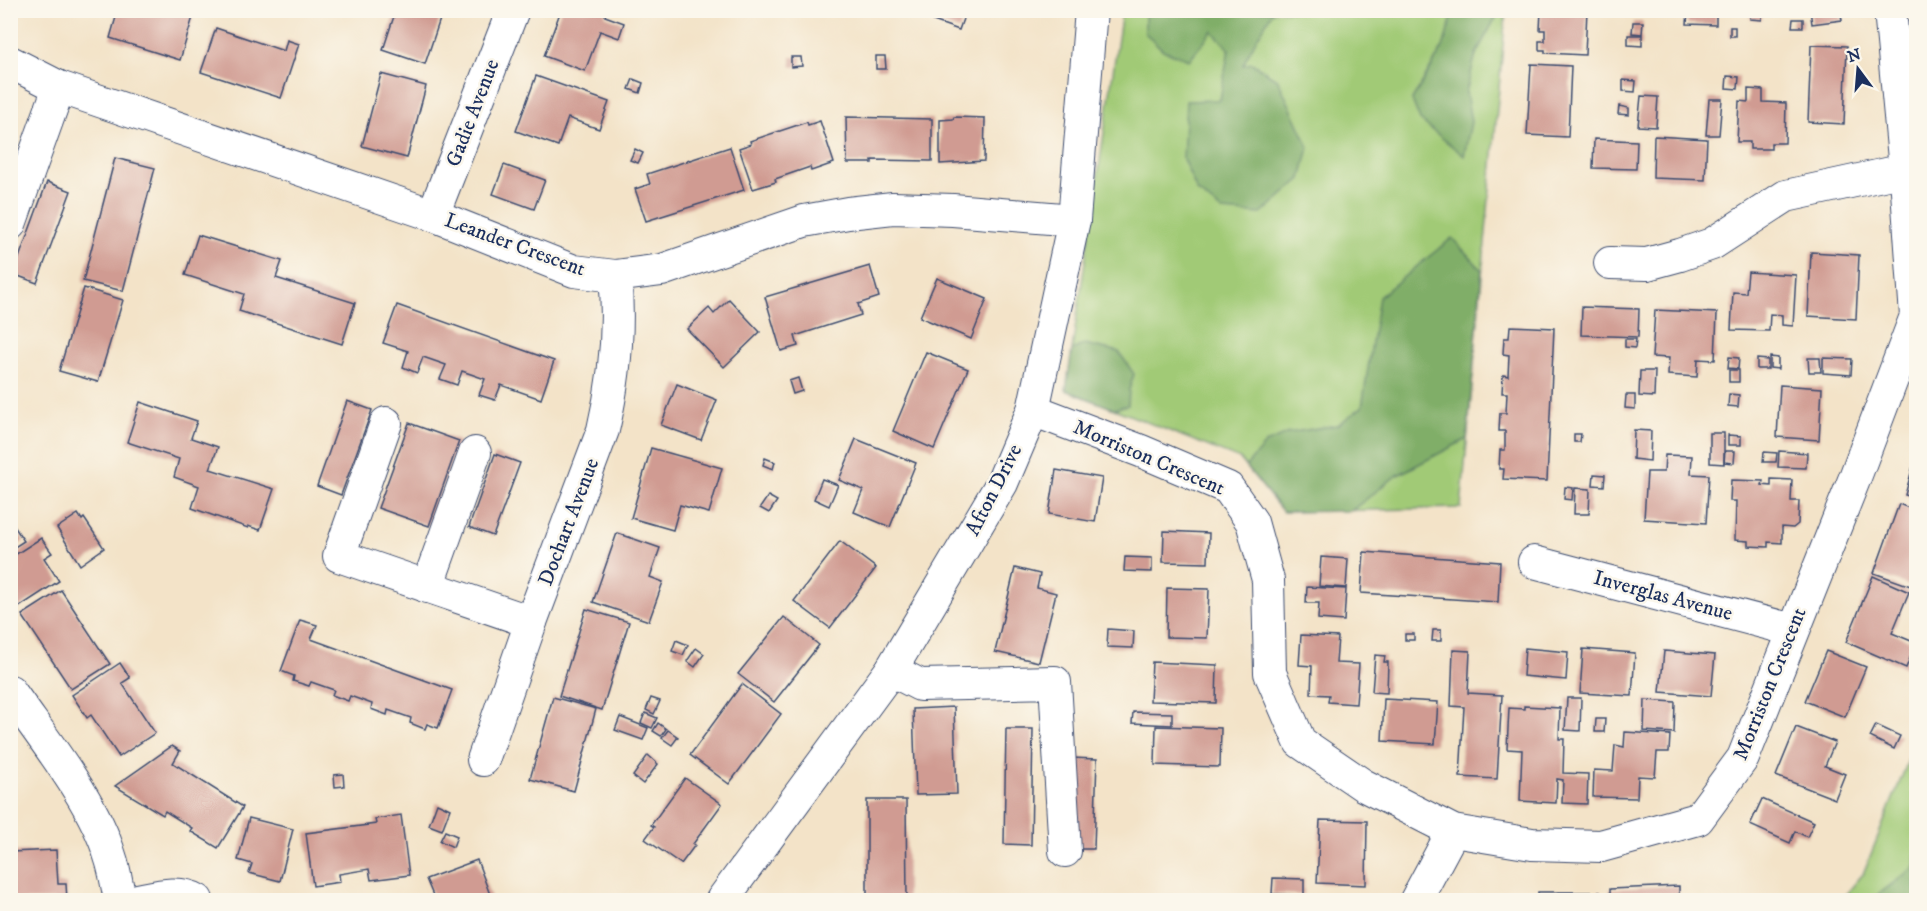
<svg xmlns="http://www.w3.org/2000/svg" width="1927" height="911" font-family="'IM FELL DW Pica',serif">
  <rect width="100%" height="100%" fill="#fbf7ec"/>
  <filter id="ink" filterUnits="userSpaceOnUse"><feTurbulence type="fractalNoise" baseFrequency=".0167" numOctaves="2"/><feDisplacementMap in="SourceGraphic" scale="12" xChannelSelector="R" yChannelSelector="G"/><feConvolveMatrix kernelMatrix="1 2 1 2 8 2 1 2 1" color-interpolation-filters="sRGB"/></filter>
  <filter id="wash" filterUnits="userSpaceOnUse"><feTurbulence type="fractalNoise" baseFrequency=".008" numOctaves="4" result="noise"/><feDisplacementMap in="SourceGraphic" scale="24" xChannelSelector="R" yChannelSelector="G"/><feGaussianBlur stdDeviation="1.35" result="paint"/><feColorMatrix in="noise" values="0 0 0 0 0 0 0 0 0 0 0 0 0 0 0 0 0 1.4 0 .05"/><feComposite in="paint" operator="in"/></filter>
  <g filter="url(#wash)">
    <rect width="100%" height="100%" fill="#f3e3c8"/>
    <g fill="#a1ca76" stroke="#5e7c6a" stroke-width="1.5">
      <path d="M1122 11H1506L1461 508 1283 512 1240 459 1066 390Z"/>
      <path d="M1916 741V866L1871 900H1841L1863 874Z"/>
    </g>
    <g fill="#80ae67" stroke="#4e6e62" stroke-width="1.5">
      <path d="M1145 11H1273C1263 29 1251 46 1243 65L1252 63 1278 80 1309 147 1301 179 1261 214 1222 211 1197 191 1183 159 1186 101 1220 100 1229 49 1212 31 1189 60 1163 50 1145 33Z"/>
      <path d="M1439 11H1502L1494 21 1476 54 1466 92 1471 122 1464 156 1420 120 1412 100 1443 47 1452 17Z"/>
      <path d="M1452 238 1482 270 1467 439 1396 476 1351 511 1283 512 1246 466 1266 443 1288 433 1337 425 1362 407 1379 297Z"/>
      <path d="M1085 344 1119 352 1134 374 1129 390 1128 405 1114 409 1066 390 1072 350Z"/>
      <path d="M1916 866V900H1871Z"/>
    </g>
    <g id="blocks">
      <g fill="#d09b92">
        <path d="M118 10H171L193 17 180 60 110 38Z"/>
        <path d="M396 10H443L425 64 383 50Z"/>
        <path d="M561 10H607L605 16 624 23 619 38 600 31 585 71 544 56Z"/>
        <path d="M925 10H972L969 17 964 16 959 30 922 17Z"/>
        <path d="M1541 10H1587L1585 55 1545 53V50H1539V41H1545V30H1540Z"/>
        <path d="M1688 10H1716V25L1687 24Z"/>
        <path d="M1764 10H1779V15L1764 13Z"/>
        <path d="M1810 10H1840L1842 20 1812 24Z"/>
        <path d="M1751 11H1762V20L1750 19Z"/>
        <path d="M1793 19H1803V27H1792Z"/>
        <path d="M1633 22H1643L1642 34 1632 33Z"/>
        <rect x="1730" y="27" width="5" height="9"/>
        <path d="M216 28 284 51 287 40 299 44 281 98 201 72Z"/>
        <path d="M1628 35H1642V46L1628 45Z"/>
        <path d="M1811 45 1847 46 1844 124 1808 122Z"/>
        <path d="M876 56H885L886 69H876Z"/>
        <path d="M791 57H801L802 66 791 67Z"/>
        <path d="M1531 64 1571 66 1568 137 1527 135Z"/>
        <path d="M381 74 426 86 407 158 362 146Z"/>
        <path d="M536 76 609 102 599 129 568 118 558 146 516 131Z"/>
        <path d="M1727 76 1739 77 1738 89 1726 88Z"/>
        <path d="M633 79 643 83 640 93 629 89Z"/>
        <path d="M1623 80 1636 81 1635 92 1623 91Z"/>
        <path d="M1748 89 1763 90V102L1786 103 1785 143H1771V149H1750V142H1737L1739 101 1748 102Z"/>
        <path d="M1641 96 1658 97 1656 127 1638 126Z"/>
        <path d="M1709 99H1722L1719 135H1706Z"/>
        <path d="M1619 106 1629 108V115L1618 114Z"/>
        <path d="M846 117 932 119V161L872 160V163H847Z"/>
        <path d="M954 117 985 118 984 161 940 164V120L953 119Z"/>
        <path d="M820 121 834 163 811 171 810 167 775 179 776 182 753 189 739 148 751 144 750 141 807 122 808 125Z"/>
        <path d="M1654 136 1707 139 1705 180 1653 178Z"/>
        <path d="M1594 139 1637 141 1636 169 1593 168Z"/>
        <path d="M730 147 744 190 646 221 635 189 650 184 647 174Z"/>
        <path d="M635 149 643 153 638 163 630 160Z"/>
        <path d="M115 158 155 168 123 291 83 281Z"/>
        <path d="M504 165 545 180 534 209 493 194Z"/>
        <path d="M47 182 71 191 37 283 13 274Z"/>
        <path d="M198 235 282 261 276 278 355 303 342 344 239 311 244 294 185 275Z"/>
        <path d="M1811 252 1859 255 1856 319 1808 316Z"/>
        <path d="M870 266 879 297 858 304 861 315 795 336 798 346 781 351 765 297Z"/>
        <path d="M1748 272 1796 275 1793 326 1782 325V315L1770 314 1769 331 1731 330 1733 292 1746 293Z"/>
        <path d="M937 278 987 299 971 339 920 317Z"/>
        <path d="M84 288 123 300 98 382 59 371Z"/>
        <path d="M729 299 760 332 724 367 687 329 709 308 714 314Z"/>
        <path d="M397 305 554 361 541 399 501 385 495 400 479 395 485 379 462 371 457 385 440 379 446 365 423 357 417 373 403 367 408 351 383 343Z"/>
        <path d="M1582 307 1639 309 1638 337 1581 335Z"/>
        <path d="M1655 310 1717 313 1715 360 1698 359 1697 377 1668 375 1669 358 1652 357Z"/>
        <path d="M1510 326 1554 328 1547 481 1503 479 1504 469H1499L1500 450H1505V431H1499L1500 413H1506L1507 393H1502L1503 375 1508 376 1509 355 1503 354 1504 338H1509Z"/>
        <path d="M1625 339H1636L1635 348 1625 347Z"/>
        <path d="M926 352 968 369 934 449 893 431Z"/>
        <path d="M1729 357 1739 358 1738 369 1728 368Z"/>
        <path d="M1770 357 1778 358V369L1770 368Z"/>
        <path d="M1808 358H1820L1821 372H1809Z"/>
        <path d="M1823 358 1852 359 1851 375 1823 373Z"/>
        <path d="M1757 359 1768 360V369H1757Z"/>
        <rect x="1729" y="370" width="10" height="12"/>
        <path d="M1640 371H1655L1654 397 1639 396Z"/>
        <path d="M798 378 802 391 793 394 789 381Z"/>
        <path d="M677 384 717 400 701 440 661 425Z"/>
        <path d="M1780 385 1822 388 1819 440 1777 437Z"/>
        <path d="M1729 394 1739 395 1738 407 1728 406Z"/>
        <path d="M1626 395H1635V409L1625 408Z"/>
        <path d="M347 401 372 410 341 495 317 486Z"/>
        <path d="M140 402 197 421 191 438 218 447 210 469 274 489 260 530 248 526V528L192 508 199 486 174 477 179 459 127 442Z"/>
        <path d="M409 423 459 441 429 526 378 508Z"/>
        <path d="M1634 430 1651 431 1650 461 1633 459Z"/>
        <path d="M1710 433H1724V464L1710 463Z"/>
        <path d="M1574 434H1581L1580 442H1574Z"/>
        <path d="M1728 435 1741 436V445H1728Z"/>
        <path d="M856 439 916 463 890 527 854 512 863 490 839 480Z"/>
        <path d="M651 448 722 468 709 513 680 505 673 530 631 518Z"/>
        <path d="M1725 451H1735L1734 463 1724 462Z"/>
        <path d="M1779 451 1807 453 1806 468 1778 467Z"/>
        <path d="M1764 452 1777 453 1776 462H1763Z"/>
        <path d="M495 454 520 463 493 536 469 527Z"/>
        <path d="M1665 455 1692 456 1691 474 1709 475 1706 523 1644 519 1647 472H1664Z"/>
        <path d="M1916 455V498L1905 495Z"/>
        <path d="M765 458 775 462 773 469 763 465Z"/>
        <path d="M1056 470 1102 478 1095 522 1049 514Z"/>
        <path d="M1594 474 1605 475 1604 486 1593 485Z"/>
        <path d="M822 479 838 485 829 506 814 499Z"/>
        <path d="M1771 479 1792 480 1791 501H1799L1798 524 1793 528 1782 527V543L1768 542V547L1748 546V541L1735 540 1736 501H1730L1731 480 1763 481 1762 485 1771 486Z"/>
        <path d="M1565 487 1573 488 1572 500 1564 499Z"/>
        <path d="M1575 488 1590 489 1589 514H1574Z"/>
        <path d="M768 496 777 501 769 513 760 508Z"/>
        <path d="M1899 504 1916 511V588L1874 573Z"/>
        <path d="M78 514 82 520 84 518 104 548 80 565 57 528Z"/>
        <path d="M10 520 24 541 10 550Z"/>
        <path d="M1164 531 1209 533 1208 563 1163 562Z"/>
        <path d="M617 533 660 548 650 577 663 582 649 621 593 602Z"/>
        <path d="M41 538 52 553 44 558 59 581 13 611 10 607V558Z"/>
        <path d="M840 541 876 568 830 628 794 601Z"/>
        <path d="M1364 552 1500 562 1498 602 1361 593Z"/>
        <path d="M1125 557 1152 558V572L1124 571Z"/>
        <path d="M1321 557 1348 559 1346 588 1319 586Z"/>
        <path d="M1015 568 1040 574 1037 588 1056 593 1039 662 995 652Z"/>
        <path d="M1873 576 1909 592 1892 633 1916 643 1906 668 1846 642Z"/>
        <path d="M1307 587 1346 589 1344 621 1318 619 1319 603H1306Z"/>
        <path d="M1167 588 1209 589 1207 638 1166 637Z"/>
        <path d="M61 590 110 664 71 689 22 615Z"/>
        <path d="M586 609 629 622 602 710 559 696Z"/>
        <path d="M784 617 819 645 774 702 738 674Z"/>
        <path d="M300 620 317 625 311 639 452 690 438 728 427 724 425 729 410 723 411 718 388 710 387 715 371 709 372 704 350 696 348 701 332 695 334 690 311 682 309 686 293 681 294 676 281 671Z"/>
        <path d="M1108 629 1134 631 1133 648 1107 647Z"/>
        <path d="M1433 630H1441V641H1432Z"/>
        <rect x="1405" y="634" width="9" height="6"/>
        <path d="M1301 635 1338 637 1336 663 1359 664 1356 704 1328 702 1329 695 1311 694 1312 666 1299 665Z"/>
        <path d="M676 640 688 645 683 655 672 651Z"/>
        <path d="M696 648 704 654 695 667 687 661Z"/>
        <path d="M1525 648 1568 652 1566 680 1523 676Z"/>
        <path d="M1583 649 1635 653 1632 696 1580 693Z"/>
        <path d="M1453 650 1470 651 1468 693 1502 695 1497 779 1460 777 1464 707 1451 706Z"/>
        <path d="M1664 651 1715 655 1711 696 1660 692Z"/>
        <path d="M1826 651 1866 667 1845 717 1805 701Z"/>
        <path d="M1375 655 1385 656 1384 662H1388L1387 693 1372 692Z"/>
        <path d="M1152 662 1217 665 1216 703 1150 701Z"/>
        <path d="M120 663 130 678 122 683 155 733 119 757 91 715 87 718 72 695Z"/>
        <path d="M742 684 781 714 729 784 690 755Z"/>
        <path d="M553 697 596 709 574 791 530 779Z"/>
        <path d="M651 698 660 701 654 714 646 710Z"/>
        <path d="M1567 698H1581L1580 731 1565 730Z"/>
        <path d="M1384 699 1438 702 1435 744 1382 741Z"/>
        <path d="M1645 700 1675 702 1674 733 1644 731Z"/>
        <path d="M1524 706 1560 708 1559 739H1564L1563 773 1588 774 1587 804 1562 803 1563 780 1557 779 1556 803 1520 801 1522 750 1507 749 1509 708 1524 709Z"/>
        <path d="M954 707 957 794 916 795 913 709Z"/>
        <path d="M1133 712 1172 713V725L1132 723Z"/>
        <path d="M645 713 657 718 652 728 641 723Z"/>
        <path d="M620 717 648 728 643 740 615 730Z"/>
        <path d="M1596 719H1605L1604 732H1595Z"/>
        <path d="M658 723 666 729 661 736 653 731Z"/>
        <path d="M1876 725 1900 736 1894 749 1870 737Z"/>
        <path d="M1156 726 1221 728 1220 767 1155 765Z"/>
        <path d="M1796 727 1835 742 1825 766 1845 774 1835 799 1776 776Z"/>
        <path d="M1006 729H1033L1031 845 1004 844Z"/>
        <path d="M668 730 678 737 672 745 662 738Z"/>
        <path d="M1625 732 1670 735 1669 752H1657L1655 777 1638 776 1637 798 1593 797 1594 770 1613 771 1615 745 1624 747Z"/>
        <path d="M172 746 180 751 173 763 243 807 218 848 190 831 192 828 165 811 163 815 115 786Z"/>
        <path d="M648 755 658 764 643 784 633 776Z"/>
        <path d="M1070 758 1097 759 1094 849H1067Z"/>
        <path d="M343 774 344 786 335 787 334 775Z"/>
        <path d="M685 778 722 804 693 844 695 845 681 864 645 839 654 827 651 825Z"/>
        <path d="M1762 799 1814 822 1807 837 1795 831 1790 843 1750 825Z"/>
        <path d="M867 800H906L907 900H867Z"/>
        <path d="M437 803 450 809 442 830 429 825Z"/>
        <path d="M401 815 409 875 371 880 369 869 339 874 340 882 313 886 306 833 376 824 375 819Z"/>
        <path d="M249 818 293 829 280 881 249 873 252 864 238 860Z"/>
        <path d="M1320 820 1367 821 1366 885 1317 883Z"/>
        <path d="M445 831 457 836 453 847 440 841Z"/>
        <path d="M56 850 58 884H66L67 900H12L10 852Z"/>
        <path d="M477 860 492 900H435L426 879Z"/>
        <path d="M1273 878 1304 879V895L1272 894Z"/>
        <path d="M1679 886V900H1610V889Z"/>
        <rect x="1538" y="892" width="62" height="8"/>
      </g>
    </g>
  </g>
  <g filter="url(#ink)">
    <use href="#blocks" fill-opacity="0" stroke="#3b4a6e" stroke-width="1.5"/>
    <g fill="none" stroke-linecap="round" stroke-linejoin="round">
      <defs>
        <g id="minor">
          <path d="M10 62 59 87 433 215 574 271 615 276 662 270 804 221 848 213 893 208 953 210 1074 220"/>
          <path d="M433 215 513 10"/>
          <path d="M10 224 59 87"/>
          <path d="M1610 263 1647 264 1680 255 1712 244 1786 196 1905 170"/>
          <path d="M1033 410 1141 451 1228 488 1252 522 1268 580 1270 673 1300 742 1363 785 1453 831 1532 844 1601 846 1698 819 1743 758 1854 480 1916 316 1907 191 1890 10"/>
          <path d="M386 423 339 556 531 622"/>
          <path d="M1534 562 1793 630"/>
          <path d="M427 587 475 453"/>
          <path d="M891 670 920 685 1055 682 1065 851"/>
          <path d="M10 691C43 739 94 801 110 856 115 870 117 886 120 900"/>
          <path d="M483 760 531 622 603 430C615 379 620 328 615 276"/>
          <path d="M138 900C158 896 179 890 197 900"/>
          <path d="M722 900 891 670 1002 483 1033 410 1074 220 1091 10"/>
          <path d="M1416 900 1453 831"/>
        </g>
      </defs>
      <use href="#minor" stroke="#3b4a6e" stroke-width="34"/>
      <use href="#minor" stroke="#fff" stroke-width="32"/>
    </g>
  </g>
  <g text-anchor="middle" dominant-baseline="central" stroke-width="5" stroke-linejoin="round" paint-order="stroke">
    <g font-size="21" fill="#1b2f5e" stroke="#fbf7ec">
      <text transform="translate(473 113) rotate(-69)">Gadie Avenue</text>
      <text transform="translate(515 245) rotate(20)">Leander Crescent</text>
      <text transform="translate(1149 458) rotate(23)">Morriston Crescent</text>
      <text transform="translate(994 490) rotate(-63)">Afton Drive</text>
      <text transform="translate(569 522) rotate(-69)">Dochart Avenue</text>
      <text transform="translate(1663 596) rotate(15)">Inverglas Avenue</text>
      <text transform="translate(1770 684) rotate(-68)">Morriston Crescent</text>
    </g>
  </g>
  <rect width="1927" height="911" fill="none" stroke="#fbf7ec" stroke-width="36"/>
  <g transform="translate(1858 69) rotate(344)" stroke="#fbf7ec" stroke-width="4.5" paint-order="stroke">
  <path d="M0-4.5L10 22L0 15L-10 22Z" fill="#1b2f5e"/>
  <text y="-9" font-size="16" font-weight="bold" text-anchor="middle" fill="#1b2f5e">N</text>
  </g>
</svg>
